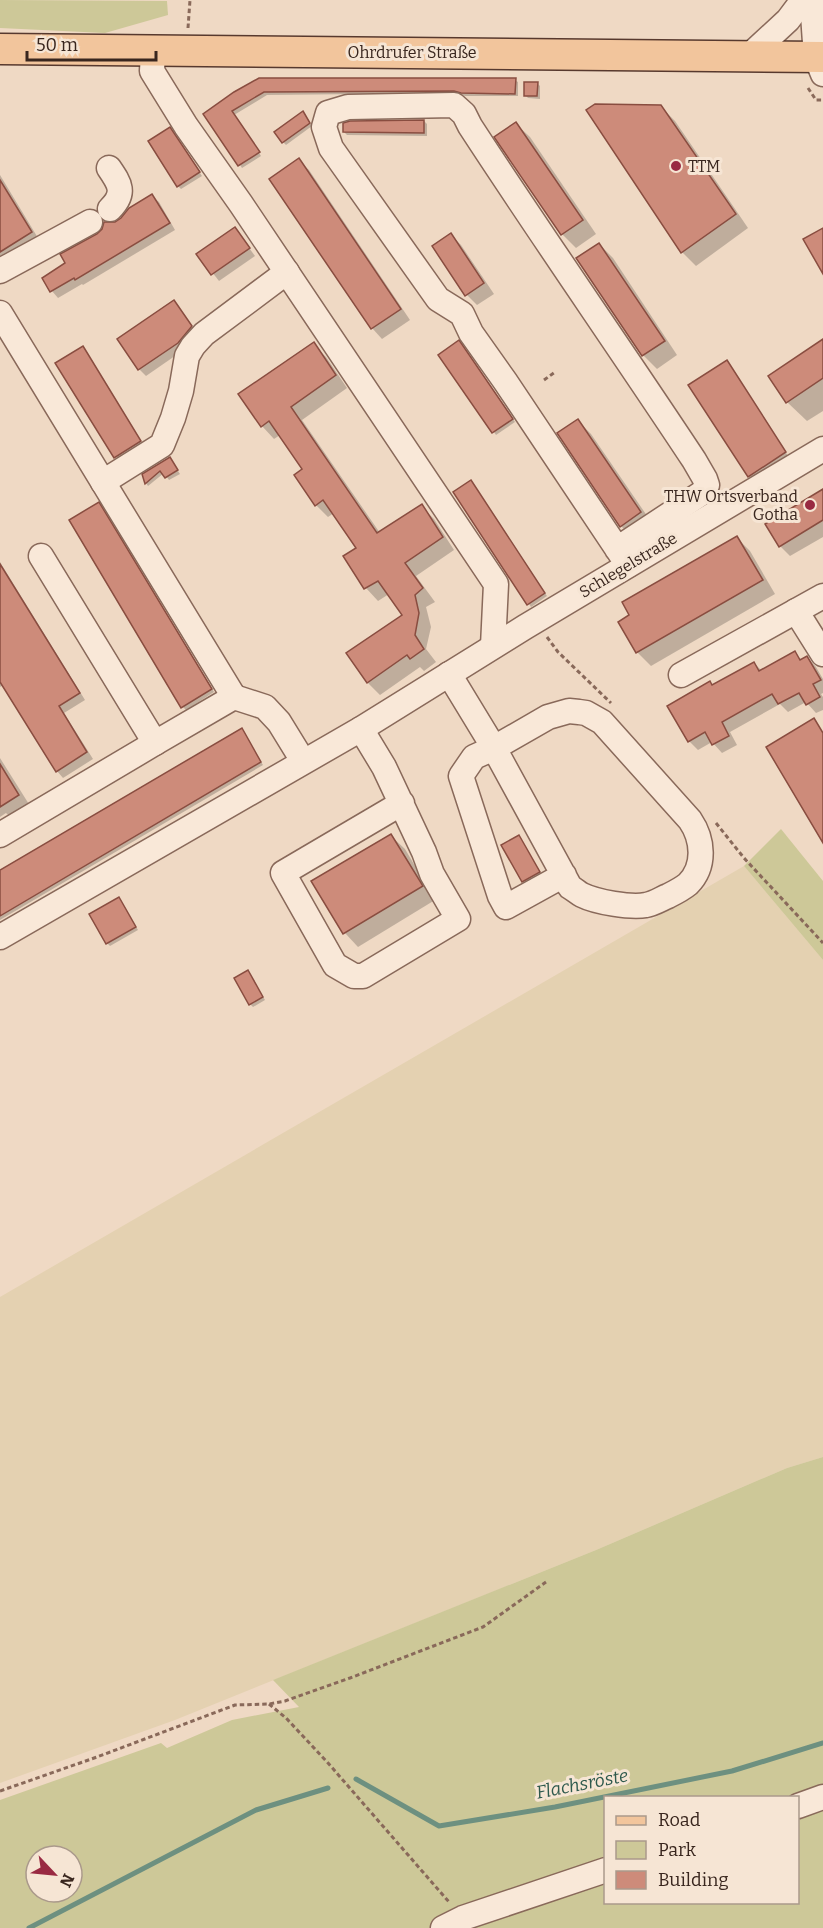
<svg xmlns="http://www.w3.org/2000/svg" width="823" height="1928" font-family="Bitter,serif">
  <rect width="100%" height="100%" fill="#efd9c4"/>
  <path fill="#e4d1b1" d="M744 866 823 960V1457L787 1468 596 1550 175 1720 0 1783V1297Z"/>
  <g fill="#cdc898" fill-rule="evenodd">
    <path d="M0 0 167 1 168 15 105 33 0 28Z"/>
    <path d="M781 829 823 881V960L744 866Z"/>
    <path d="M823 1457V1928H0V1800L161 1743 167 1748 232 1720 299 1707 273 1680 596 1550 787 1468ZM606 1798H798V1902H606ZM36 1856H72V1892H36Z"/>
  </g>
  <g fill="#0003">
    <path d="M260 80H515L518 82V96H465L458 93 267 95 234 115 261 156 242 168 206 114Z"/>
    <path d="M537 83 540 86V99L528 98 525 95Z"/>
    <path d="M661 107 675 121 748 228 696 266 682 252Z"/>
    <path d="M306 116 312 126 286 145 283 142Z"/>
    <path d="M424 121 427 124V136L347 135 344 132Z"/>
    <path d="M516 124 530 137 596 234 576 248 562 234Z"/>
    <path d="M173 132 202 176 181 189 178 186Z"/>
    <path d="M298 160 309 170 410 320 382 339 372 328 271 179Z"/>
    <path d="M0 175 41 243 8 264 0 256Z"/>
    <path d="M152 196 159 202 175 230 83 285 82 284 58 298 52 291 44 278 67 264Z"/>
    <path d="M235 229 255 256 219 281 198 254Z"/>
    <path d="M451 235 461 245 494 294 477 305 467 295 434 246Z"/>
    <path d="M599 244 613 258 677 355 657 369 643 355Z"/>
    <path d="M174 302 180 309 197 334 185 349 146 376 139 369 119 339Z"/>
    <path d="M823 341V411L807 421 787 402Z"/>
    <path d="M313 344 326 357 347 388 302 420 380 533 421 506 434 519 454 550 416 576 435 602 426 607 431 627 426 649 436 662 424 671 420 667 380 695 368 683 348 654 404 616 389 594 378 601 366 588 345 557 358 548 334 513 328 517 316 505 304 470 280 435 274 439 262 426Z"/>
    <path d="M461 345 515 422 496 435 440 355Z"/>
    <path d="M86 351 143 445 118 460 57 363Z"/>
    <path d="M730 365 788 456 752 479 749 476Z"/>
    <path d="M578 421 591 434 654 526 634 539 621 526Z"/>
    <path d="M172 462 180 474 169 480 164 473 148 486 146 483 144 475Z"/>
    <path d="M474 485 547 596 531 607 529 604Z"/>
    <path d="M823 491V537L790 556 780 546Z"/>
    <path d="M101 507 214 692 186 710 183 707Z"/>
    <path d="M737 538 750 551 775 594 651 666 637 652 620 622Z"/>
    <path d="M0 562 85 700 64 713 93 759 63 778 57 771 3 685 0 687Z"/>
    <path d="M794 653 802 660 807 657 816 667 823 679V693L821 694 823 697V710L816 713 806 702 788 712 780 704 730 732 737 745 722 753 712 742 698 750 689 741 713 686 754 663 762 671Z"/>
    <path d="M244 733 263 765 0 920V872Z"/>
    <path d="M0 758 32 809 14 821 6 813 0 817Z"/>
    <path d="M391 836 405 849 435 900 358 947 345 933 314 882Z"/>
    <path d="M519 837 542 875 526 884 523 881Z"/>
    <path d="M119 899 138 930 110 946 107 943Z"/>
    <path d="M248 972 265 1000 253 1007 250 1004Z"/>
  </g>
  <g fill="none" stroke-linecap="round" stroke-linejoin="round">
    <g stroke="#6d9080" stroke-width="5">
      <path d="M356 1779 439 1826 555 1807 732 1771 823 1743"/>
      <path d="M29 1928 256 1810 328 1788"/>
    </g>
  </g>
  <g fill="#cd8b7a" stroke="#894d40" stroke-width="1.5">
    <path d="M259 78H516L515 94 461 93 454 91 264 92 232 111 260 152 238 166 203 114 234 92Z"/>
    <path d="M524 82H538L537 96H524Z"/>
    <path d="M595 104 661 105 736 214 681 253 586 110Z"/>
    <path d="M303 111 310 123 282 143 274 132Z"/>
    <path d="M424 120V133L343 132V123L350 121Z"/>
    <path d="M516 122 583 220 561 235 494 137Z"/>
    <path d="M170 127 200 172 177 187 148 141Z"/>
    <path d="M299 158 401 309 371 329 269 179Z"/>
    <path d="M0 180 32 232 0 252Z"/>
    <path d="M152 194 170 223 75 280 74 278 50 292 42 278 65 263 60 254 97 234 102 229 104 222H115L121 218 129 208Z"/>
    <path d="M235 227 250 248 211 275 196 254Z"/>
    <path d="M823 228V274L803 239Z"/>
    <path d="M451 233 484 283 465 296 432 246Z"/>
    <path d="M599 243 665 341 642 356 576 258Z"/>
    <path d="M174 300 192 326 178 343 138 370 117 339Z"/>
    <path d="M823 339V378L786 403 768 376Z"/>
    <path d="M459 340 513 419 492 433 438 355Z"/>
    <path d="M314 342 336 375 291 407 377 533 422 504 443 537 405 563 423 588 415 595 419 613 415 635 424 649 410 659 407 655 367 683 346 653 402 615 378 581 364 589 343 556 356 548 323 500 315 506 294 475 302 469 269 421 261 427 238 394Z"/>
    <path d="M83 346 141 441 114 458 55 363Z"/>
    <path d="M727 360 786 452 748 477 688 385Z"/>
    <path d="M578 419 641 512 620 527 557 433Z"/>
    <path d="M170 457 178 470 165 478 160 471 145 484 142 474Z"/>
    <path d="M471 480 545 593 527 605 453 492Z"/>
    <path d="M823 489V520L779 547 765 524Z"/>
    <path d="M99 502 212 689 181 708 69 520Z"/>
    <path d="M737 536 763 580 636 653 618 622 629 615 622 602Z"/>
    <path d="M0 564 80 693 59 706 87 752 56 772 0 682Z"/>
    <path d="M795 651 800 660 807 656 821 680 813 684 820 697 806 705 799 693 778 704 772 694 722 722 729 736 712 745 705 732 688 742 667 706 710 681 712 685 754 662 759 671Z"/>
    <path d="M814 718 823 733V843L766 747Z"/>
    <path d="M242 728 261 762 0 916V870Z"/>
    <path d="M0 764 19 795 0 807Z"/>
    <path d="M391 834 423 886 343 934 311 881Z"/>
    <path d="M519 835 540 872 522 882 501 845Z"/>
    <path d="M119 897 136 927 106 944 89 914Z"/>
    <path d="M248 970 263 997 249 1005 234 978Z"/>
  </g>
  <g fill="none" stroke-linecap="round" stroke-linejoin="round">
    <defs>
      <g id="minor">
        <path d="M812 0 816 57 823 74"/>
        <path d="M153 51 152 71 186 126 241 204 496 584 493 646"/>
        <path d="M748 57 788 20 803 0"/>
        <path d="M109 168C120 184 126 193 110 209"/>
        <path d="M0 271 90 222"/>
        <path d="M0 313 234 697"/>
        <path d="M103 482 162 445 173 418 181 391 187 356 193 346 204 334 287 272"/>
        <path d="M617 549 702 493 707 485 705 479 694 460C620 348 543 238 470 126L464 114 454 105 348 107 328 113 324 127 331 148 438 299 462 314 471 333 505 381 628 565"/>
        <path d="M41 556 155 743"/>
        <path d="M796 611 823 654"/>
        <path d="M449 674 494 748 570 887C574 889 578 893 582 895 596 902 631 908 646 905 653 904 661 899 668 896 674 893 682 889 688 884 706 866 703 839 690 820L602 722 586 713 579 712 569 711 548 717 494 748 474 757 461 776 500 896 506 907 564 875"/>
        <path d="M681 675 823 596"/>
        <path d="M361 729 384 767 424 852 432 874 458 919 363 976H354L335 965 283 873 402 803"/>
        <path d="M0 835 155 743 234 697 265 707 279 722 303 761"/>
        <path d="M0 937 361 729 525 627 823 449"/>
        <path d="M798 1806 823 1797"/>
        <path d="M443 1928 463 1918 606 1870"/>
      </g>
      <path id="major" d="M0 49 823 57"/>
    </defs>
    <use href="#minor" stroke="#89695a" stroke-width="27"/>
    <use href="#major" stroke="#57392e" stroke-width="33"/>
    <g stroke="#89695a" stroke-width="3" stroke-dasharray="4.5 3" stroke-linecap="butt">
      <path d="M188 28 190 0"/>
      <path d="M808 88 816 100H823"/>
      <path d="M544 380 555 372"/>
      <path d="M547 637 558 652 611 703"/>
      <path d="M716 823 744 858 823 943"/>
      <path d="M269 1704 286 1718 328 1763 449 1902"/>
      <path d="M0 1791 97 1757 235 1705 269 1704 285 1701 350 1678 483 1627 546 1582"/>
    </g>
    <use href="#minor" stroke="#f9e8d8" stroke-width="24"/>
    <use href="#major" stroke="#f2c59c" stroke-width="30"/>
  </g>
  <g fill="#992a42" stroke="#f6e5d4" stroke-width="2">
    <circle cx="676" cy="166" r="6"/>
    <circle cx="810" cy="505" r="6"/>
  </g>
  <g text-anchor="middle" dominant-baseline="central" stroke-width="6" stroke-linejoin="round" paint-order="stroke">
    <g font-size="16" fill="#39261e" stroke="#f6e5d4">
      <text x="412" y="52">Ohrdrufer Straße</text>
      <text transform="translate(628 565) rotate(-31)">Schlegelstraße</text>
    </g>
    <g font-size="16" fill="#39261e" stroke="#f6e5d4" text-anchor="start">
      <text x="688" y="166">TTM</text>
      <text x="798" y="496" text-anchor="end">THW Ortsverband<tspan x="798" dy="18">Gotha</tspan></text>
    </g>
    <g font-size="18" font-style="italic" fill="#2e594d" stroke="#f6e5d4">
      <text transform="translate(582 1784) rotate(-11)">Flachsröste</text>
    </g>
  </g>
  <rect x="604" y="1796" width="195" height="108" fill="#f6e5d4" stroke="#aa998b" stroke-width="1.5"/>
  <rect x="616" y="1816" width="30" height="9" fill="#f2c59c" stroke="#aa998b" stroke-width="1.5"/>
  <text x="658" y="1826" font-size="18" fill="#39261e">Road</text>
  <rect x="616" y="1841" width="30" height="18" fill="#cdc898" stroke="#aa998b" stroke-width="1.5"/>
  <text x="658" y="1856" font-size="18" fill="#39261e">Park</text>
  <rect x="616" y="1871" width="30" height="18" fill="#cd8b7a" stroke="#aa998b" stroke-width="1.5"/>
  <text x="658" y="1886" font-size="18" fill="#39261e">Building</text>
  <g transform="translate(54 1874) rotate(116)"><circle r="28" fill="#f6e5d4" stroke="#aa998b" stroke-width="1.5"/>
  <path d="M0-4.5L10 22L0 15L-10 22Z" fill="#992a42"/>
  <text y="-9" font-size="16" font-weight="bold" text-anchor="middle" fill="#39261e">N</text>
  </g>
  <path d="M27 51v9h129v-9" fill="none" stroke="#39261e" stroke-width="3"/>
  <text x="36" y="51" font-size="18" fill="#39261e" stroke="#f6e5d4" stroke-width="4.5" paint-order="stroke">50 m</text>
</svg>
